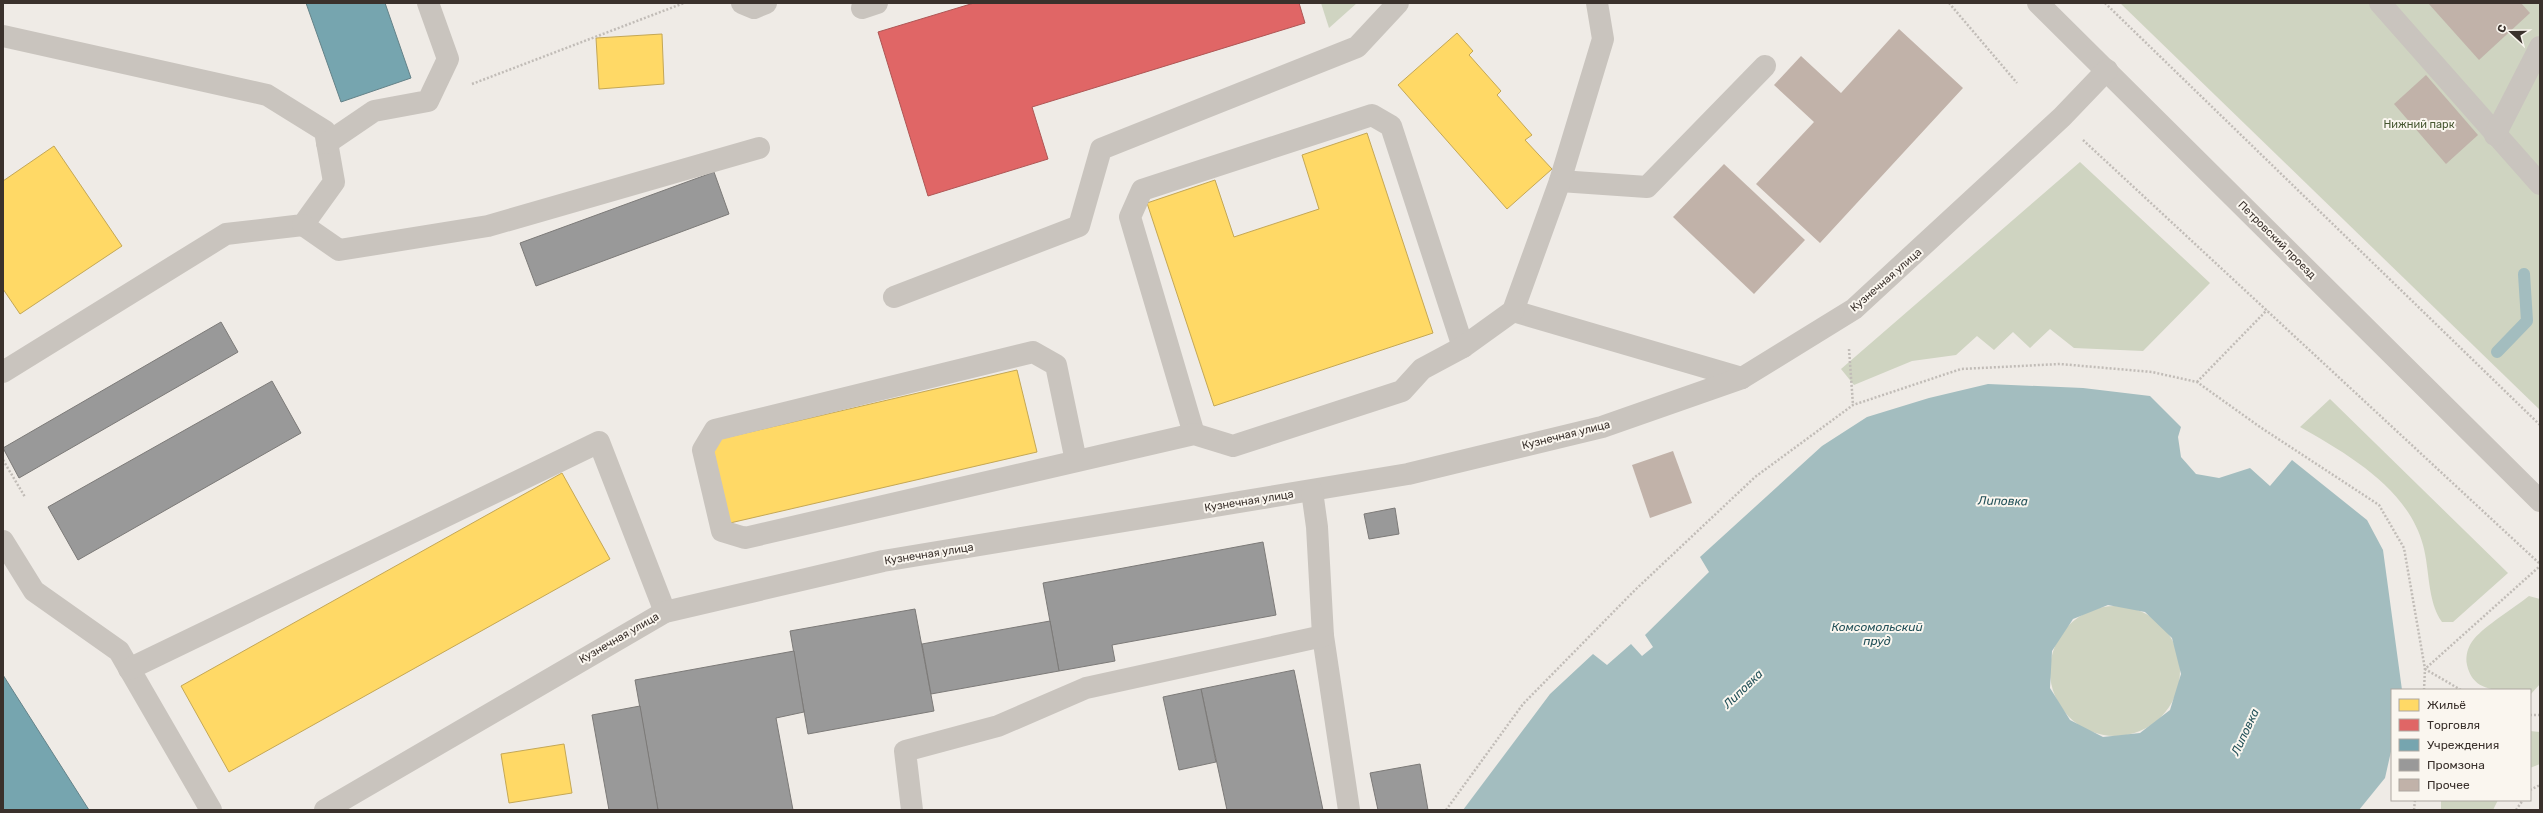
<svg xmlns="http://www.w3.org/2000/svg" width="2543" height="813" font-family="Rubik,sans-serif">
  <rect width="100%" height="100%" fill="#efebe6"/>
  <g fill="#cfd4c1">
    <path d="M1321 3H1357L1329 28Z"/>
    <path d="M2120 3H2540V410Z"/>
    <path d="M2080 162 2210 283 2143 351 2074 348 2050 329 2030 348 2013 332 1994 350 1977 336 1956 355 1912 361 1854 385 1841 369Z"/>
    <path d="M2330 399 2508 573 2453 622H2442C2427 601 2430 570 2423 545 2408 489 2348 454 2300 427Z"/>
    <path d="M2529 596 2540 599V684L2530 695V690C2505 690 2474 696 2467 665 2465 656 2468 646 2474 639 2486 625 2514 608 2529 596Z"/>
    <circle cx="2115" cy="671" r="65"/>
    <path d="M2530 731 2540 732V764L2530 768Z"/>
    <path d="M2441 800H2498L2493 810H2441Z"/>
  </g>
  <path fill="#a3bdbf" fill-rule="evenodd" d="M1988 384 2083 388 2150 396 2181 427 2178 437 2181 457 2196 474 2219 478 2250 468 2270 486 2292 460 2367 520 2383 550 2402 690H2392V747L2385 778 2359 810H1463L1550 694 1593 654 1607 665 1631 644 1642 656 1653 647 1645 635 1709 572 1700 557 1822 446 1867 417 1929 398ZM2108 605 2145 612 2172 638 2181 674 2170 710 2140 733 2103 737 2070 720 2050 688 2052 651 2073 619Z"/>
  <g fill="#ffd966" stroke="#c4a755">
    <path d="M1457 33 1473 51 1469 55 1501 91 1497 95 1532 135 1525 140 1552 169 1507 209 1398 85Z"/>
    <path d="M662 34 664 84 599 89 596 38Z"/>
    <path d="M1367 133 1433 333 1214 406 1147 203 1215 180 1234 237 1319 209 1302 155Z"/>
    <path d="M54 146 122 246 20 314 3 289V181Z"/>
    <path d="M1017 370 1037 452 730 523 711 441Z"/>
    <path d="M562 473 610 559 229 772 181 686Z"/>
    <path d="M564 744 572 793 509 803 501 754Z"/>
  </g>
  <path fill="#e06666" stroke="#ae5655" d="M974 3H1299L1305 23 1032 107 1048 159 928 196 878 32Z"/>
  <g fill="#76a5af" stroke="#648288">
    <path d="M306 3H385L411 78 341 102Z"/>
    <path d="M3 675 89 810H3Z"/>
  </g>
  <g fill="#999" stroke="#7c7a78">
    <path d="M714 172 729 214 536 286 520 243Z"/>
    <path d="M221 322 238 352 19 478 3 448Z"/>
    <path d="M272 381 301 433 78 560 48 507Z"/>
    <path d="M1395 508 1399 534 1369 539 1364 514Z"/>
    <path d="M1263 542 1276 615 1112 645 1115 661 1059 671 1043 583Z"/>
    <path d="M915 609 934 711 808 734 790 631Z"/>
    <path d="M1050 621 1059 671 931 694 922 644Z"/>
    <path d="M794 651 804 712 776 718 793 810H658L635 680Z"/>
    <path d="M1294 670 1323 810H1227L1201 689Z"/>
    <path d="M1201 689 1216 762 1179 770 1163 697Z"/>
    <path d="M640 706 658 810H609L592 715Z"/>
    <path d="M1420 764 1428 810H1378L1370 773Z"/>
  </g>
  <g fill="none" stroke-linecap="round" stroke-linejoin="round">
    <path stroke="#a3bdbf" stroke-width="12" d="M2497 352 2527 321 2524 274"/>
  </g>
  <g fill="#c1b2a9">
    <path d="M2428 3H2521L2530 13 2479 60Z"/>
    <path d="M1899 29 1963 88 1820 243 1756 184 1814 122 1774 85 1801 56 1841 93Z"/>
    <path d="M2426 75 2478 135 2446 164 2394 104Z"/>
    <path d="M1724 164 1805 240 1754 294 1673 217Z"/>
    <path d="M1673 451 1692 503 1650 518 1632 465Z"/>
  </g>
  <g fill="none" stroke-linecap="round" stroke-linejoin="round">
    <g stroke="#c1bcb7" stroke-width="2.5" stroke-dasharray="2 2" stroke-linecap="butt">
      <path d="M1949 3 2017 83"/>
      <path d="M2105 3 2540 425"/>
      <path d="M472 84 684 3"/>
      <path d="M2083 140 2540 564"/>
      <path d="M1849 349 1853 405"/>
      <path d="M2197 382 2267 310"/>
      <path d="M3 460 25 497"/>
      <path d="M2461 690 2425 669 2540 566"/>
      <path d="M2530 715H2540"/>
      <path d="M2530 790 2540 785"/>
      <path d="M1446 810 1523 704 1635 590 1755 477 1853 405 1961 369 2060 364 2152 372 2197 382 2260 427 2379 505 2404 548 2425 669 2424 690"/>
      <path d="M2414 810 2415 800"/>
      <path d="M2516 810 2523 800"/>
    </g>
    <g stroke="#c9c4be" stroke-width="22">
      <path d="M742 3 754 8 766 3"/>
      <path d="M2038 3 2540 501"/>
      <path d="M2380 3 2540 184"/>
      <path d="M862 8 877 3"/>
      <path d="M3 36 267 95 325 131 334 182 303 225 226 234 3 372"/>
      <path d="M2495 135 2540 47"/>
      <path d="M327 143 374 111 428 101 448 59 428 3"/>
      <path d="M1560 181 1647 187 1765 66"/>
      <path d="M303 225 339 250 488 226 759 148"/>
      <path d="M894 297 1079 226 1101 149 1357 47 1398 3"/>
      <path d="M1513 311 1742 378"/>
      <path d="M1194 434 1130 217 1142 190 1372 115 1391 126 1463 347"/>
      <path d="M1076 461 1056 365 1033 352 715 430 703 450 722 531 745 538 1194 434 1233 446 1402 391 1422 369 1463 347 1513 311 1560 181 1603 39 1597 3"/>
      <path d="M3 541 34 591 119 651 211 810"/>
      <path d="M1323 636 1349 810"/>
      <path d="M129 669 599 442 665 612"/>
      <path d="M325 810 665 612 883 561 1408 474 1602 427 1742 378 1854 309 2062 117 2107 70"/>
      <path d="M912 810 905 751 998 726 1086 688 1323 636 1317 527 1312 491"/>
    </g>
  </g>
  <g text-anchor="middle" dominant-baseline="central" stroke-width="4" stroke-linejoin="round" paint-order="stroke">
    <g font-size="11" fill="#465731" stroke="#faf6ef">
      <text x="2419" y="124">Нижний парк</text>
    </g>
    <g font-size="11" fill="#3a312c" stroke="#faf6ef">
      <text transform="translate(2277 240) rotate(45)">Петровский проезд</text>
      <text transform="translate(1886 280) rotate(-41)">Кузнечная улица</text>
      <text transform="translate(1566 435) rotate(-14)">Кузнечная улица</text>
      <text transform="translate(1249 501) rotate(-9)">Кузнечная улица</text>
      <text transform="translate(929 554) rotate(-9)">Кузнечная улица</text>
      <text transform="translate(619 638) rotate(-30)">Кузнечная улица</text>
    </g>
    <g font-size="12" font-style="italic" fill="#235159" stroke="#faf6ef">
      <text transform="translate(2003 501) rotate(1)">Липовка</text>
      <text x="1877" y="627">Комсомольский<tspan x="1877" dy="14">пруд</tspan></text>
      <text transform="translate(1743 689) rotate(-44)">Липовка</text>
      <text transform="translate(2245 732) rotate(-65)">Липовка</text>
    </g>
  </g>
  <rect width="2543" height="813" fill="none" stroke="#3a312c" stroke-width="8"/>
  <rect x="2391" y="689" width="140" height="112" fill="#faf6ef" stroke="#ada7a1"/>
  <rect x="2399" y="699" width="20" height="12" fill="#ffd966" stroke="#ada7a1"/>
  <text x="2427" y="709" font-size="12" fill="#3a312c">Жильё</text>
  <rect x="2399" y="719" width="20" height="12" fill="#e06666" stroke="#ada7a1"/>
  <text x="2427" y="729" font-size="12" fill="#3a312c">Торговля</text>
  <rect x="2399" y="739" width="20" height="12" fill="#76a5af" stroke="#ada7a1"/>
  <text x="2427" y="749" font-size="12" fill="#3a312c">Учреждения</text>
  <rect x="2399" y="759" width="20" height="12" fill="#999999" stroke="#ada7a1"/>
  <text x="2427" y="769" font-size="12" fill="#3a312c">Промзона</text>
  <rect x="2399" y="779" width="20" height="12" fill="#c1b2a9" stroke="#ada7a1"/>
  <text x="2427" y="789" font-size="12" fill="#3a312c">Прочее</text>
  <g transform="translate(2511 32) rotate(291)" stroke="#faf6ef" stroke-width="3" paint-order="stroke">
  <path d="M0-3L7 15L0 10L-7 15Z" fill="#3a312c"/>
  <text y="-6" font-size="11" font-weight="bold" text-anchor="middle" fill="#3a312c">С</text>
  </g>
</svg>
